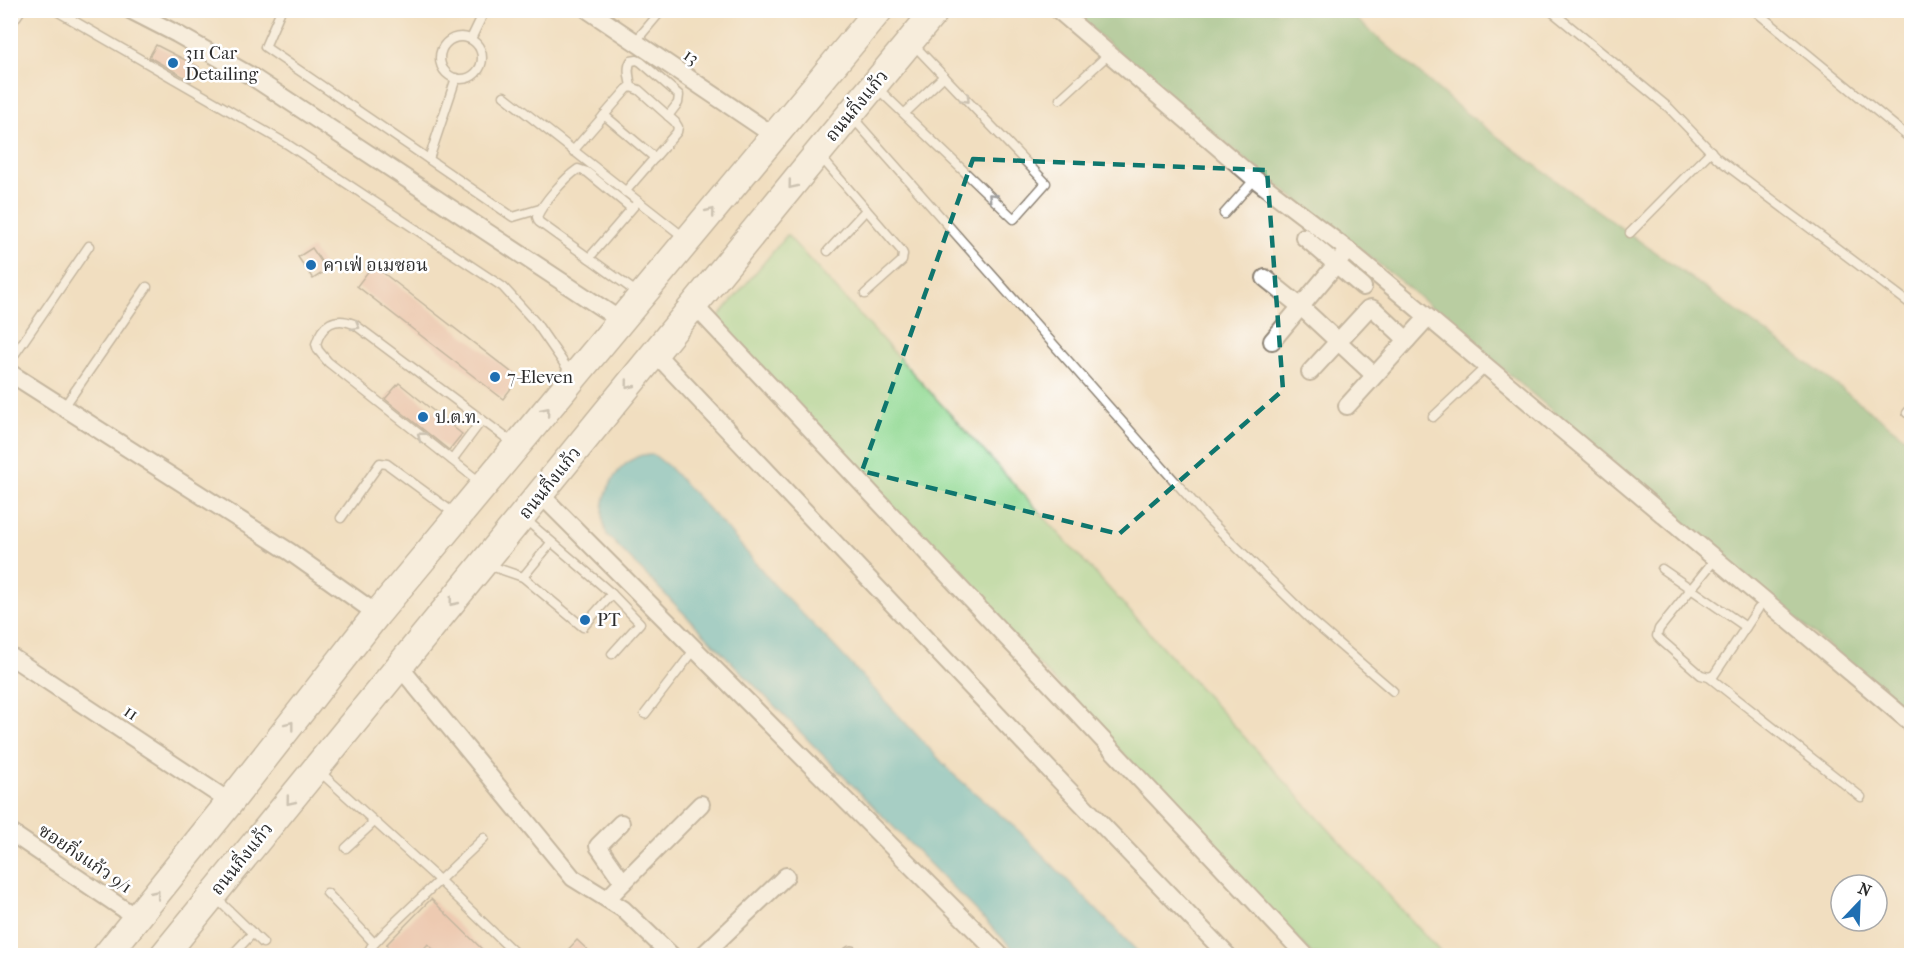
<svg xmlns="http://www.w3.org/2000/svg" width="1922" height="966" font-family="'IM FELL French Canon','Noto Serif Thai',serif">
  <rect width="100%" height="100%" fill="#fff"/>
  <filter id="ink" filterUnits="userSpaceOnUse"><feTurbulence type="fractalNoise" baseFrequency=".0167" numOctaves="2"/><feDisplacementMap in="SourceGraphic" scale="12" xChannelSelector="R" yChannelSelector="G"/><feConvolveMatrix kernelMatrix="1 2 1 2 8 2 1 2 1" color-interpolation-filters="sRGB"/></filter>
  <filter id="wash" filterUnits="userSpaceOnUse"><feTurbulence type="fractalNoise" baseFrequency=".008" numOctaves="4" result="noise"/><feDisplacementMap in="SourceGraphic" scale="24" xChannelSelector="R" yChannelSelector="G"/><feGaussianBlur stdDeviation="1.35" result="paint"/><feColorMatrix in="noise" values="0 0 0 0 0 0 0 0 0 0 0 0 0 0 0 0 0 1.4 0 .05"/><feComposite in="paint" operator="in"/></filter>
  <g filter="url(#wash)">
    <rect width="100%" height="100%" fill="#f1dec0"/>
    <path fill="#92d993" stroke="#5e825f" stroke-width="1.5" d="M787 235 1443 955H1313L715 321Z"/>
    <path fill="#75b97d" stroke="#507254" stroke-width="1.5" d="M1070 11H1347L1462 110 1555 180 1793 352 1911 442V717L1399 280 1248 162Z"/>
    <path fill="#4fbbc9" stroke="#3d737a" stroke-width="1.5" d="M642 455H654L668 466 728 530 776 587 834 646 953 774 1019 831 1141 955H1019L607 535C595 505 611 466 642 455Z"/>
    <g id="blocks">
      <g fill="#e9b1a1">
        <path d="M156 45 199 67 191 81 149 57Z"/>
        <path d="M312 248 327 270 313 279 298 257Z"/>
        <path d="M373 265 519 378 503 399 357 286Z"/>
        <path d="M399 383 462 434 449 450 385 399Z"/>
        <path d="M431 899 489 956H440L428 944 417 956H397L386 945Z"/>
        <path d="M577 940 594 956H562Z"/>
      </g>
    </g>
  </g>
  <g filter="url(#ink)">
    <use href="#blocks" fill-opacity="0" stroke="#8e8476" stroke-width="1.5"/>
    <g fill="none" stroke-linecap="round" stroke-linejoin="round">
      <defs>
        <g id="service">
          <path d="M55 10 287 144 503 287 536 323 572 375"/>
          <path d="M281 10 265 47 513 217 540 209"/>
          <path d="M1550 10 1669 108 1717 158 1912 305"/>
          <path d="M1754 10 1912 140"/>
          <path d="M10 26 21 10"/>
          <circle cx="461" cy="58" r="21"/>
          <path d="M471 39 485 10"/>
          <path d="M635 42 662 10"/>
          <path d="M631 87C630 78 626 69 631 61L637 60 641 62 679 95 678 103 668 116"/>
          <path d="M876 87 1014 219 1046 183 913 44"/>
          <path d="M504 96 685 238"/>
          <path d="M1060 99 1109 54"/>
          <path d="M905 113 944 76"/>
          <path d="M604 115 655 158"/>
          <path d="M853 118 1210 521 1312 621 1393 691"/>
          <path d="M573 151 627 89 631 87 639 90 675 122 678 127 677 132 625 192"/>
          <path d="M820 156 901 250 903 254 902 261 865 294"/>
          <path d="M429 159 456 78"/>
          <path d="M631 208 587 172 578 169C565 178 543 202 537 217L539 222 639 294"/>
          <path d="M1224 214 1255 179"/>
          <path d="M1630 233 1711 151"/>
          <path d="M828 251 866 210"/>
          <path d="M589 258 634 206"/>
          <path d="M10 361 89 246"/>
          <path d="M64 407 147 287"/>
          <path d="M1907 413 1912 407"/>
          <path d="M1433 417 1486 367"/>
          <path d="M452 460 482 420"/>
          <path d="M481 483 328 362 318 350 316 344C322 324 335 316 354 324L513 443"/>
          <path d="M341 518 380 463 387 464 455 514"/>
          <path d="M1716 558 1659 629 1657 636 1661 640 1701 675 1709 677 1714 675 1758 609"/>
          <path d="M488 565 523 577 583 627 612 594 525 519"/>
          <path d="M1662 569 1746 627"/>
          <path d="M523 577 551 543"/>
          <path d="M612 654 640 623 612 594"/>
          <path d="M1709 677 1861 797"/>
          <path d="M645 714 695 649"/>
          <path d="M319 771 439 880 518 956"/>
          <path d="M346 848 374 822"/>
          <path d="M327 893 374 943"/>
          <path d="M215 897 263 943"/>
          <path d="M231 956 253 933"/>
          <path d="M367 956 371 947 387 930 484 838"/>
        </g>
        <g id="minor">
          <path d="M130 10 177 34 251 76 620 320"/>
          <path d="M588 10 773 135"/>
          <path d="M1058 10 1255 179 1348 250 1912 724"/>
          <path d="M1304 237 1363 287"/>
          <path d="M1265 278 1301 307 1374 375"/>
          <path d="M694 305 1306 956"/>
          <path d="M1272 341 1348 250"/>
          <path d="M655 353 1063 784 1228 956"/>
          <path d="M1310 372 1368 309 1371 308 1375 310 1407 340"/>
          <path d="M10 373 290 552 377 614"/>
          <path d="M1347 406 1427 318"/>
          <path d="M540 494 1001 956"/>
          <path d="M10 656 230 802"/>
          <path d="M400 667 573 878 623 909 672 956"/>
          <path d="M621 823 598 846 623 882"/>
          <path d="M10 832 137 918"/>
          <path d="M607 899 701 804"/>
          <path d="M702 956 786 876"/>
          <path d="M851 956V955"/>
        </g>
        <g id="primary">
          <path d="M106 956 230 802 377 614 879 10"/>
          <path d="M163 956 818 153 936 10"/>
        </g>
      </defs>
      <use href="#service" stroke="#8e8476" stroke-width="11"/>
      <use href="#minor" stroke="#8e8476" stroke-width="20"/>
      <use href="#primary" stroke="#8e8476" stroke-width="30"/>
      <use href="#service" stroke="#fff" stroke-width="8"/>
      <use href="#minor" stroke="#fff" stroke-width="16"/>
      <use href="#primary" stroke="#fff" stroke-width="27"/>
    </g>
    <defs><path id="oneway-chevron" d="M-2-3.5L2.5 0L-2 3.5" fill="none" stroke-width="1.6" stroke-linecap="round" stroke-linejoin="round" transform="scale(1.5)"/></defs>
    <g stroke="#a0a0a0">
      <use href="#oneway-chevron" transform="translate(966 99) rotate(46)"/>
      <use href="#oneway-chevron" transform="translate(792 185) rotate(129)"/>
      <use href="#oneway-chevron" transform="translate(992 197) rotate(-136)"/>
      <use href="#oneway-chevron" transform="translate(711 212) rotate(-51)"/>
      <use href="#oneway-chevron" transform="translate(356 326) rotate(31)"/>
      <use href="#oneway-chevron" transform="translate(629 385) rotate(129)"/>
      <use href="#oneway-chevron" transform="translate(546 411) rotate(-50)"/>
      <use href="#oneway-chevron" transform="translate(421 436) rotate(-142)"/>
      <use href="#oneway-chevron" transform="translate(453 602) rotate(129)"/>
      <use href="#oneway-chevron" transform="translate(290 725) rotate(-52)"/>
      <use href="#oneway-chevron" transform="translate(290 801) rotate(129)"/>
      <use href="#oneway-chevron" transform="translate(156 894) rotate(-51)"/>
    </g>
  </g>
  <path d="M0 0H1922V966H0ZM973 159 1267 170 1283 390 1119 534 862 471Z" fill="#f1dec0" fill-opacity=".55" fill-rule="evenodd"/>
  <path fill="none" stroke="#0f766e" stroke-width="4.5" stroke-dasharray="12 8" stroke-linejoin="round" d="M973 159 1267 170 1283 390 1119 534 862 471Z"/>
  <g fill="#1f6fb2" stroke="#fff" stroke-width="2">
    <circle cx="173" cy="63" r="6"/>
    <circle cx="311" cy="265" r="6"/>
    <circle cx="495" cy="377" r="6"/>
    <circle cx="423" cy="417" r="6"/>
    <circle cx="585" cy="620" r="6"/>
  </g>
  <g text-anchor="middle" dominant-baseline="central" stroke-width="5" stroke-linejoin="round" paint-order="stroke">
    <g font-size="18" fill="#2b2b2b" stroke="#fff" text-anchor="start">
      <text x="185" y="53">311 Car<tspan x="185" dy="21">Detailing</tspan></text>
      <text x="323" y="265">คาเฟ่ อเมซอน</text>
      <text x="507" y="377">7-Eleven</text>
      <text x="435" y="417">ป.ต.ท.</text>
      <text x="597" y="620">PT</text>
    </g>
    <g font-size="18" fill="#2b2b2b" stroke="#fff">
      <text transform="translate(691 57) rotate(34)">13</text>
      <text transform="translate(857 106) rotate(-50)">ถนนกิ่งแก้ว</text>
      <text transform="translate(550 483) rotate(-51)">ถนนกิ่งแก้ว</text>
      <text transform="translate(131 713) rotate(34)">11</text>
      <text transform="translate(85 859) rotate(34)">ซอยกิ่งแก้ว 9/1</text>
      <text transform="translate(242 859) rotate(-51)">ถนนกิ่งแก้ว</text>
    </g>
  </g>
  <rect width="1922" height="966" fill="none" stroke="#fff" stroke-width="36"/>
  <g transform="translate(1859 903) rotate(23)"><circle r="28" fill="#ffffff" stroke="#aaaaaa" stroke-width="1.5"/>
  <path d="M0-4.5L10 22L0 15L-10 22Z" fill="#1f6fb2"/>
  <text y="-9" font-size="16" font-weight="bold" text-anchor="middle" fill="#2b2b2b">N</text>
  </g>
</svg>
